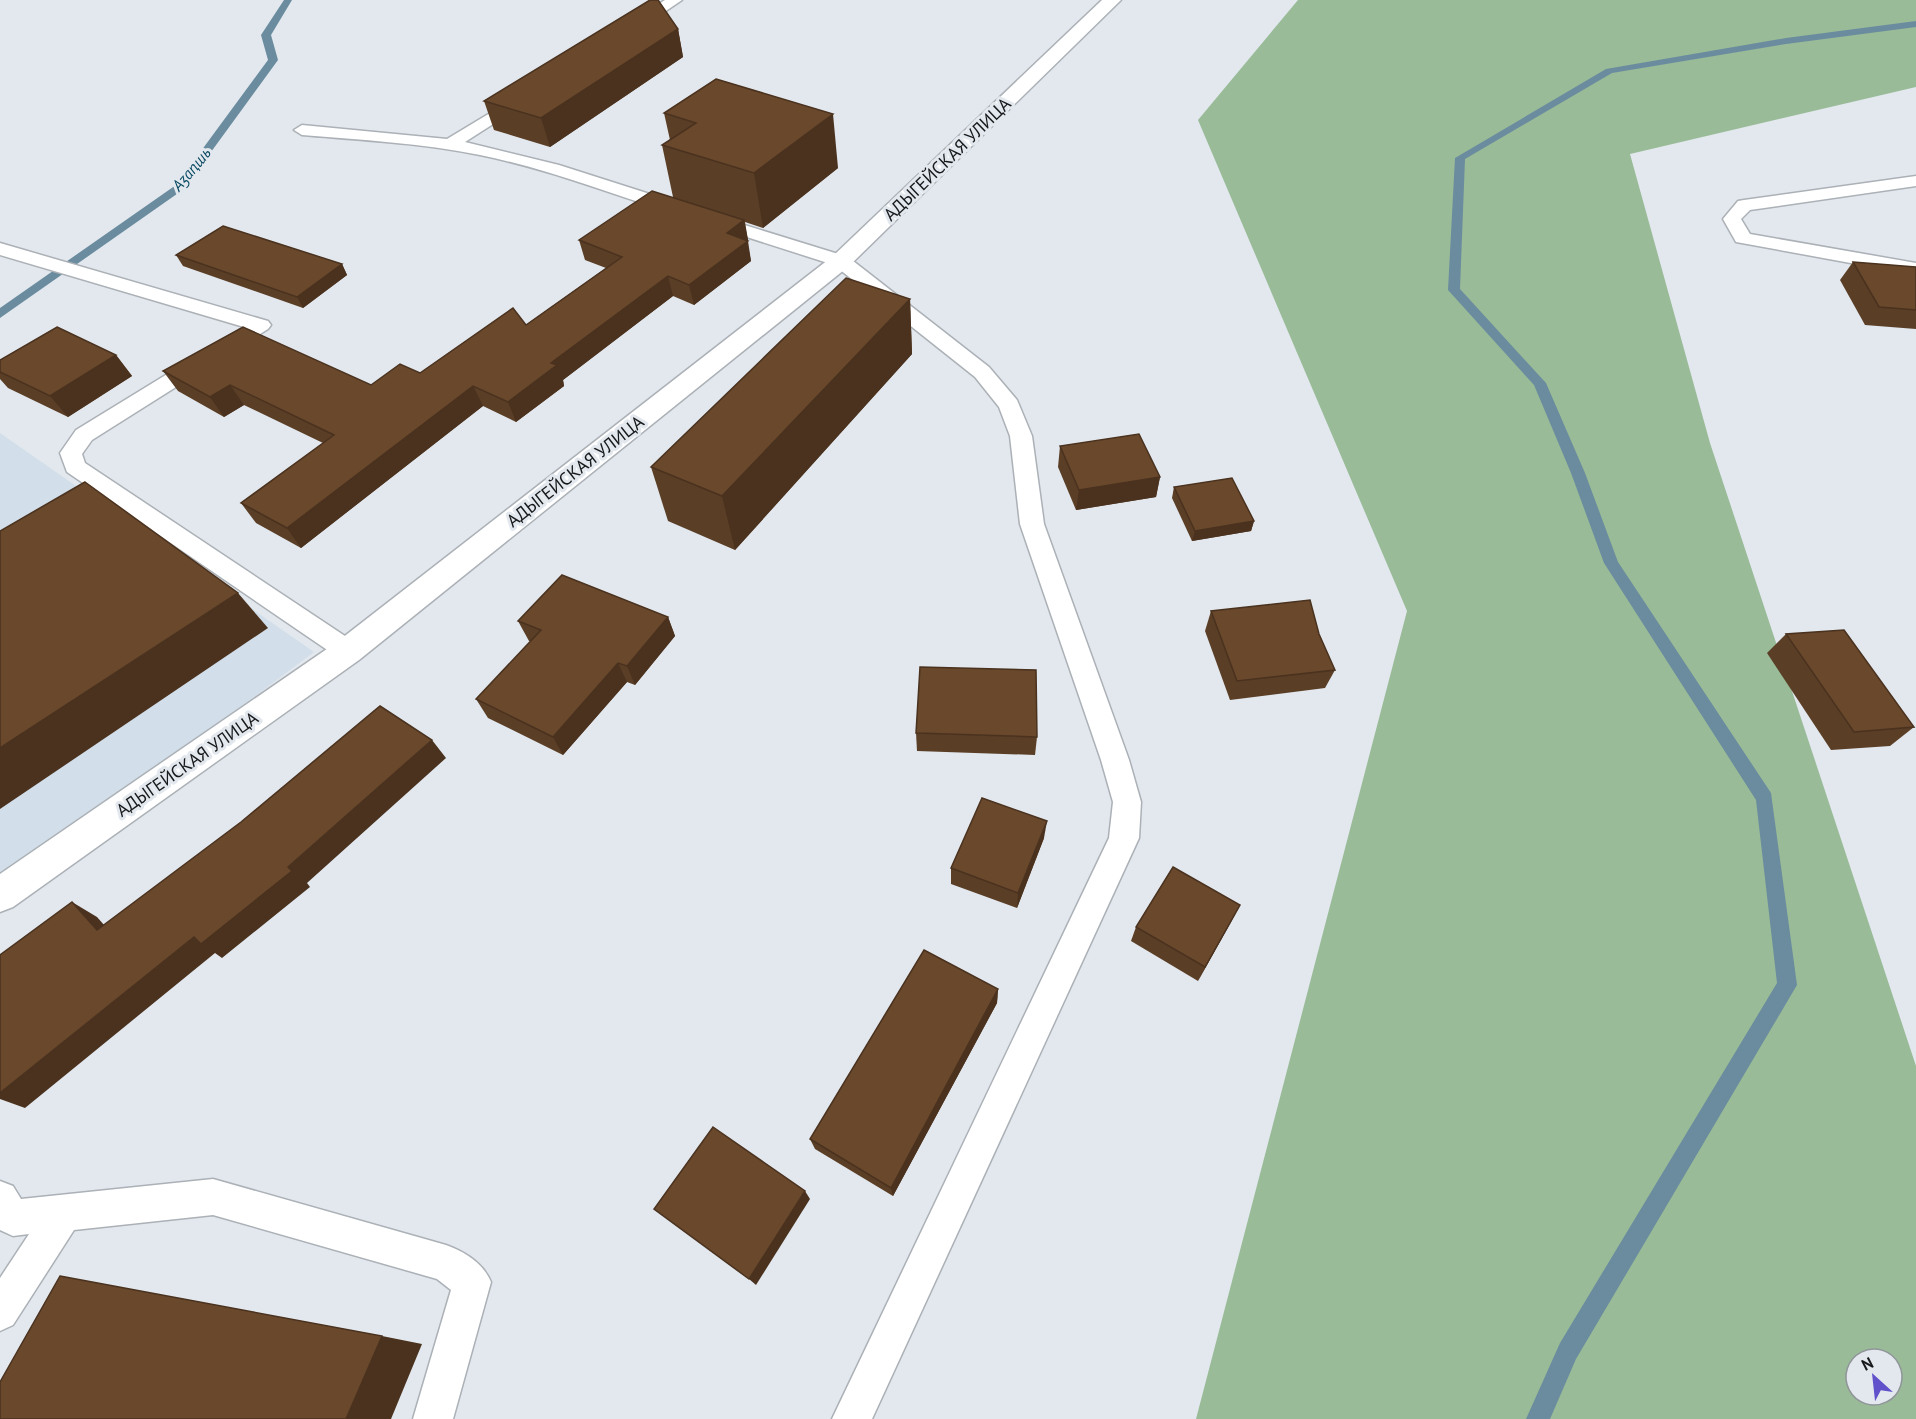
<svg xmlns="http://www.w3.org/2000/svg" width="1916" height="1419" font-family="'PT Sans',sans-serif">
  <rect width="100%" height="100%" fill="#e2e8ee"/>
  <path fill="#d2dee9" d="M0 433 314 652 0 888Z"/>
  <path fill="#99bb98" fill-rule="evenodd" d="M1298 0H1916V87L1630 154 1710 443 1916 1066V1419H1196L1407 611 1198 120ZM1856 1359H1892V1395H1856Z"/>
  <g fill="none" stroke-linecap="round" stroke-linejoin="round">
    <g fill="#6a8c9e" fill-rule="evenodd">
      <path d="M284 0H292L271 35 278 60 184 189 0 318V308L176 185 268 60 261 35Z"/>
      <path d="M1916 21V27L1786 44 1612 73 1465 159 1460 289 1546 383 1585 473 1618 562 1771 793 1797 985 1576 1359 1550 1419H1526L1560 1343 1777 983 1756 800 1604 563 1571 473 1534 385 1448 290 1455 158 1606 69 1786 38Z"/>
    </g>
    <defs>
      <g id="service">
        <path d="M665 0H682L638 30H628L626 27 628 24Z"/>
        <path d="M520 95 528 100 526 103 465 142 559 165 681 204 684 208 681 212H669C606 192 544 168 480 155 421 143 361 140 302 135L294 130 302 125 447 139Z"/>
        <path d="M1916 176V186L1750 210 1741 219 1750 234 1916 263V275L1736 242 1723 219 1738 201 1744 200Z"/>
        <path d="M712 215 848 257 989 367 1017 400 1032 436 1044 524 1129 760 1141 802 1139 838 872 1419H832L1109 838 1113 802 1101 760 1020 524 1010 436 999 407 975 377 834 265 706 224 703 220 706 216Z"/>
        <path d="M0 243 268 321 271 325 268 329 92 440 82 454 85 463 357 644 361 651 357 658 348 661 339 658 67 472 60 453 76 430 244 327 0 255Z"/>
        <path d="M213 1179 446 1245C465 1252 483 1263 491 1282L453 1419H413L451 1290 437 1279 213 1215 74 1230 13 1325 0 1331V1278L29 1234 13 1236 0 1230V1181L13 1186 21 1199Z"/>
      </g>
      <path id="minor" d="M1102 0H1121L849 266 359 660 13 907 0 912V874L337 642 833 256Z"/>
    </defs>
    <use href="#service" stroke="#abb1b6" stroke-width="3"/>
    <use href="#minor" stroke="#abb1b6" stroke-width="3"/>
    <use href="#service" fill="#fff" fill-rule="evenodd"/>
    <use href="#minor" fill="#fff" fill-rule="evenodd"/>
  </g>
  <g fill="#5a3e26">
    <path d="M678 29 683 57 550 147 494 130 484 101Z"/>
    <path d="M664 113 838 168 763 228 745 222 748 240 747 241 751 261 694 305 673 296 563 380 564 386 516 422 483 406 301 548 256 523 241 503 323 443 244 405 224 417 178 391 163 371 371 385 420 373 526 325 606 268 585 260 579 240 673 197 662 145 670 140Z"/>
    <path d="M176 255 342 264 347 275 303 308 183 266Z"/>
    <path d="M1853 262 1916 267V329L1865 325 1840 280Z"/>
    <path d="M910 299 912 354 735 550 668 521 651 467Z"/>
    <path d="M116 355 132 376 68 417 8 388 0 379V360Z"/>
    <path d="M1060 446 1160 477 1156 497 1076 510 1058 467Z"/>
    <path d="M1174 487 1254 521 1251 531 1192 541 1172 498Z"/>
    <path d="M1211 611 1335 670 1325 688 1230 700 1205 631Z"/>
    <path d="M668 617 675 636 635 685 627 682 563 755 488 718 476 699 531 641H529L518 621Z"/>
    <path d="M1786 634 1914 727 1890 746 1831 750 1767 653Z"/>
    <path d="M916 733 1037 737 1035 755 917 751Z"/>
    <path d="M1044 838 1017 908 951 884V868Z"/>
    <path d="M1232 920 1198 981 1131 941 1136 927Z"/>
    <path d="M998 989 997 1003 893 1196 815 1149 810 1139Z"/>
  </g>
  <g fill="#4a321f">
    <path d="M678 29 683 57 550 147 541 118Z"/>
    <path d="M833 114 838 168 763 228 754 173Z"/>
    <path d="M744 220 748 240 731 253 727 233Z"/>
    <path d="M748 241 751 261 694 305 689 285Z"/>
    <path d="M342 264 347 275 303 308 297 297Z"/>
    <path d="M668 276 673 296 563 380 564 386 516 422 508 402 551 363Z"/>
    <path d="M910 299 912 354 735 550 722 496Z"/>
    <path d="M116 355 132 376 68 417 50 396Z"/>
    <path d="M230 385 244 405 224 417 210 397Z"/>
    <path d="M473 386 483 406 301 548 287 528Z"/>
    <path d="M1160 477 1156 497 1076 510 1079 490Z"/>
    <path d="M1254 521 1251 531 1192 541 1195 531Z"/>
    <path d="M238 593 268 628 0 809V748Z"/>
    <path d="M668 617 675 636 635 685 627 666Z"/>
    <path d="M618 663 627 682 563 755 553 737Z"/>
    <path d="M432 740 446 758 307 883 310 887 222 958 215 953 25 1108 0 1099V1093L194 937 288 867Z"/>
    <path d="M1047 821 1044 838 1017 908 1018 893Z"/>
    <path d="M72 902 97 917 121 944 97 930Z"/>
    <path d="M1240 905 1232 920 1198 981 1205 967Z"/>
    <path d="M998 989 997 1003 893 1196 891 1188Z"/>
    <path d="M805 1191 810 1199 756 1285 749 1279Z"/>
    <path d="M382 1336 422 1344 391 1419H346Z"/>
  </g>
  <g fill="#69482c" stroke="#4a321f" stroke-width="1.5">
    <path d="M650 0H658L678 29 541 118 484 101Z"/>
    <path d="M716 79 833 114 754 173 662 145 696 123 664 113Z"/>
    <path d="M652 191 744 220 727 233 748 241 689 285 668 276 551 363 557 365 508 402 473 386 287 528 241 503 334 435 230 385 210 397 163 371 243 327 371 385 400 364 420 373 513 308 526 325 622 257 579 240Z"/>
    <path d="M223 226 342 264 297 297 176 255Z"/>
    <path d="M1853 262 1916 267V310L1879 307Z"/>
    <path d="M846 278 910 299 722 496 651 467Z"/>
    <path d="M57 327 116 355 50 396 0 372V360Z"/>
    <path d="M1139 434 1160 477 1079 490 1060 446Z"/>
    <path d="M1232 478 1254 521 1195 531 1174 487Z"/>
    <path d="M85 482 238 593 0 748V531Z"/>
    <path d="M562 575 668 617 627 666 618 663 553 737 476 699 541 630 518 621Z"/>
    <path d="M1310 600 1319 634 1335 670 1237 681 1211 611Z"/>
    <path d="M1844 630 1914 727 1854 732 1786 634Z"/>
    <path d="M920 667 1036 670 1037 737 916 733Z"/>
    <path d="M380 706 432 740 288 867 292 871 201 944 194 937 0 1093V955L72 902 97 930 241 822Z"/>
    <path d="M982 798 1047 821 1018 893 951 868Z"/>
    <path d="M1173 867 1240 905 1205 967 1136 927Z"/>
    <path d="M924 950 998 989 891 1188 810 1139Z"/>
    <path d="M713 1127 805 1191 749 1279 654 1209Z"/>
    <path d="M60 1276 382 1336 346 1419H0V1382Z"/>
  </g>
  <g text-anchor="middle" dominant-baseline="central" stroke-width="6" stroke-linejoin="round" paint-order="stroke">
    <g font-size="16" font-style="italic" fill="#0a4a63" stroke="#e2e8ee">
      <text transform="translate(191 169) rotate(-50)">Аӡаԥшь</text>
    </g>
    <g font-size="18" fill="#16181a" stroke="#e2e8ee">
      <text transform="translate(947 159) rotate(-44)">АДЫГЕЙСКАЯ УЛИЦА</text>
      <text transform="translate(575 471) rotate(-38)">АДЫГЕЙСКАЯ УЛИЦА</text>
      <text transform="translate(187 764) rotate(-35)">АДЫГЕЙСКАЯ УЛИЦА</text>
    </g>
  </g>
  <g transform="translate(1874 1377) rotate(333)"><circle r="28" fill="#e2e8ee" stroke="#909599" stroke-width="1.5"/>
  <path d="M0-4.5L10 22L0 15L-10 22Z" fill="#6151ca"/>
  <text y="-9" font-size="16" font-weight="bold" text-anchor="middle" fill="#16181a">N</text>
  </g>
</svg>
